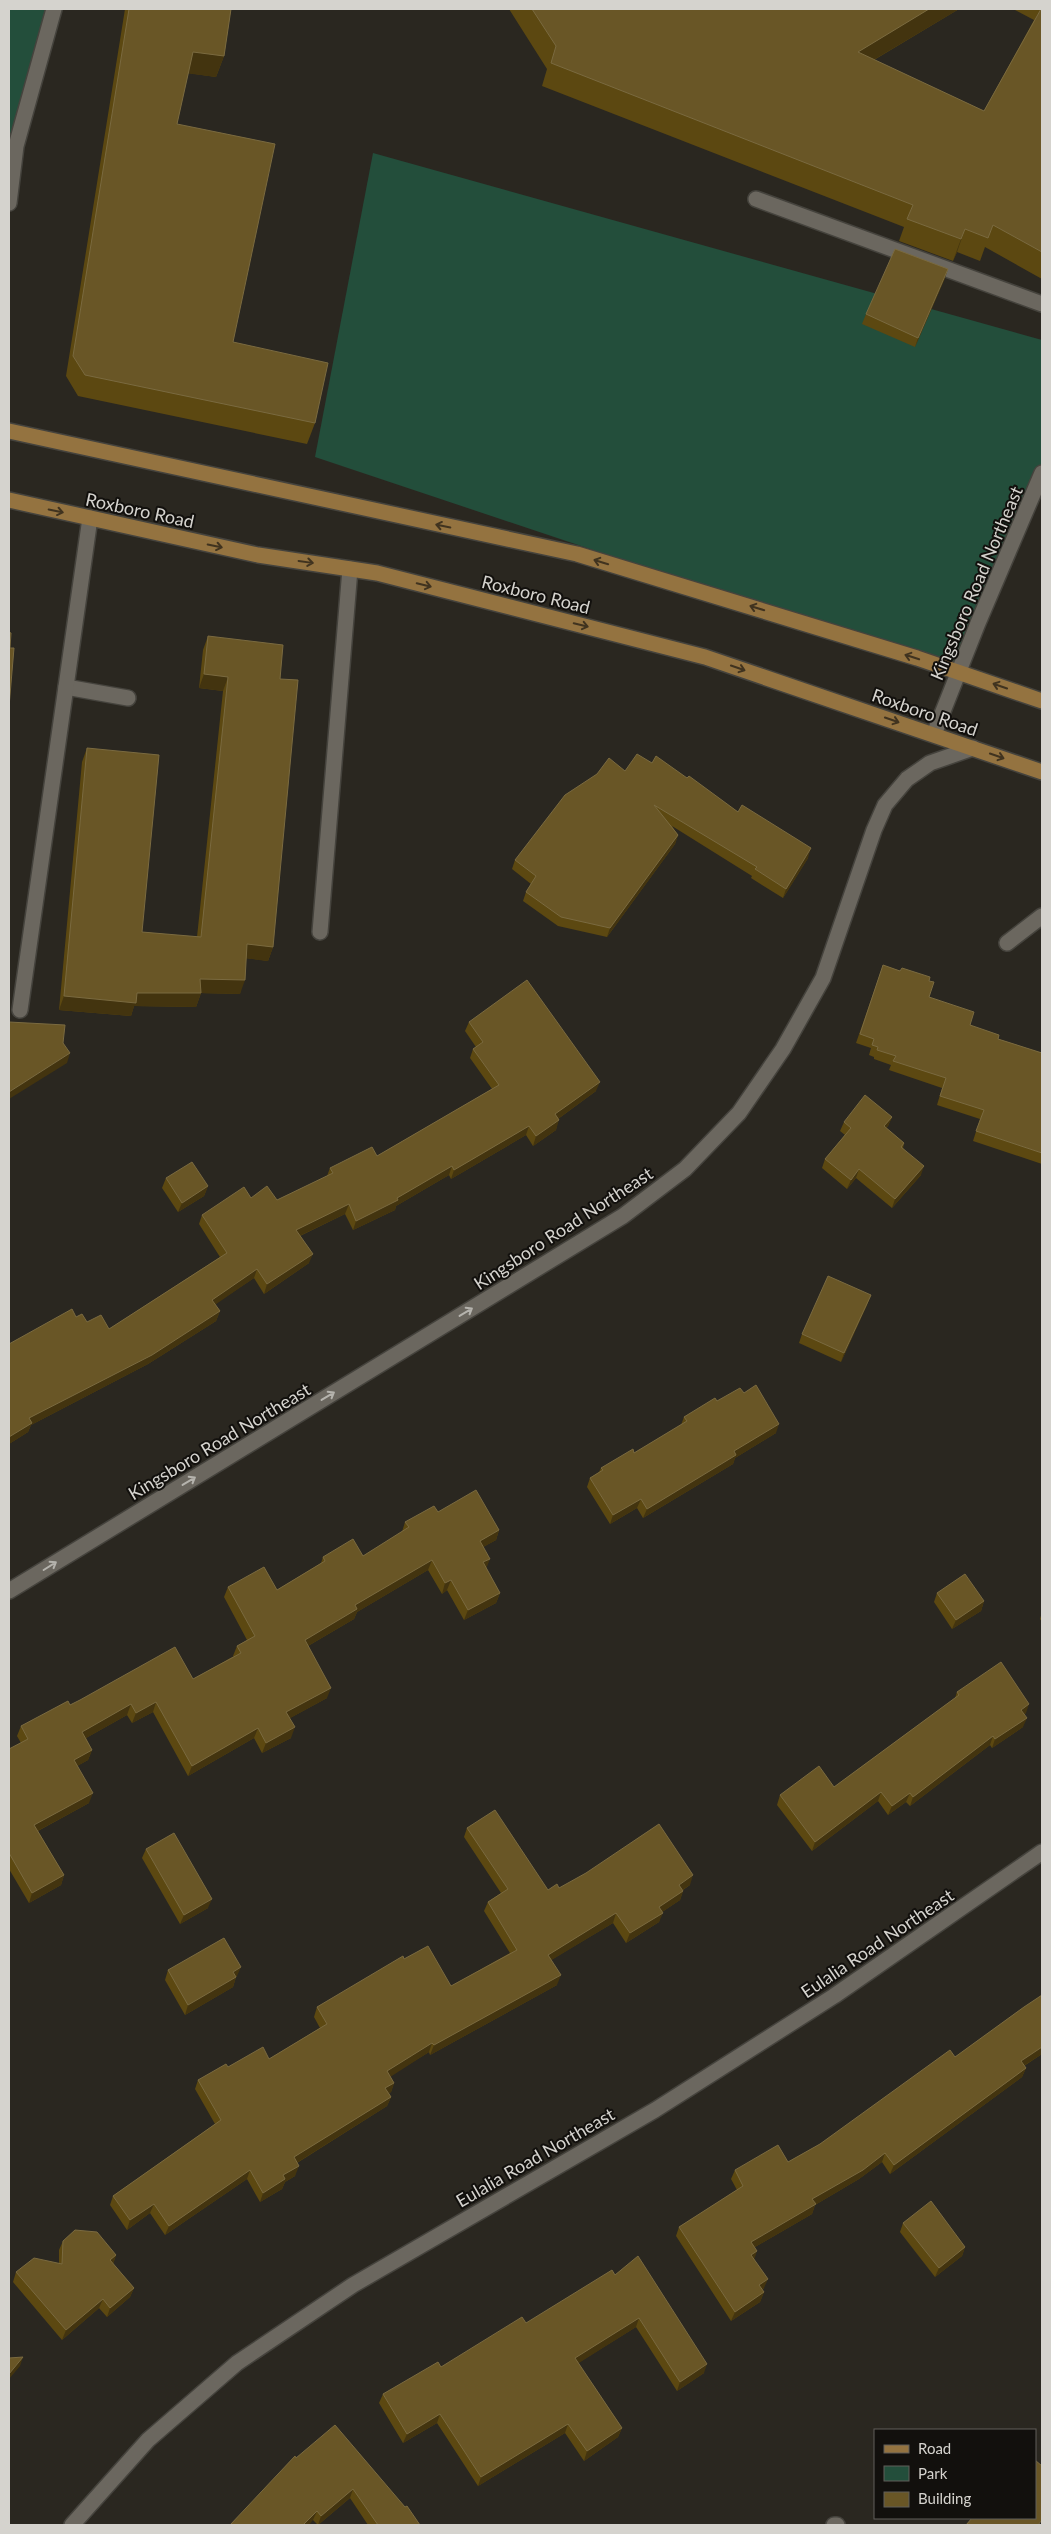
<svg xmlns="http://www.w3.org/2000/svg" width="1051" height="2534" font-family="Lato,sans-serif">
  <rect width="100%" height="100%" fill="#2a2720"/>
  <g fill="#234e3b">
    <path d="M9 9H54L9 203Z"/>
    <path d="M373 153 1042 340V466L958 672 315 457Z"/>
  </g>
  <g fill="none" stroke-linecap="round" stroke-linejoin="round">
    <defs>
      <g id="minor">
        <path d="M756 199 1042 304"/>
        <path d="M9 203 16 146 54 9"/>
        <path d="M66 687 128 698"/>
        <path d="M934 734 978 623 1042 473"/>
        <path d="M320 932 350 569"/>
        <path d="M1007 943 1042 916"/>
        <path d="M20 1010 90 518"/>
        <path d="M9 1591 623 1216 685 1169 739 1113 783 1049 823 978 874 830 885 805 907 779 930 763 973 748"/>
        <path d="M72 2525 148 2440 237 2363 353 2285 655 2110 834 1996 1042 1852"/>
        <path d="M834 2525H837"/>
      </g>
      <g id="major">
        <path d="M9 431 577 554 917 658 1042 701"/>
        <path d="M9 500 258 555 377 573 705 657 1042 772"/>
      </g>
    </defs>
    <use href="#minor" stroke="#45433d" stroke-width="18"/>
    <use href="#major" stroke="#45433d" stroke-width="18"/>
    <use href="#minor" stroke="#6b675f" stroke-width="15"/>
    <use href="#major" stroke="#947340" stroke-width="15"/>
  </g>
  <g fill="#5c4811">
    <path d="M125 9H231L224 56 216 77 188 73 177 124 233 342 315 423 307 444 78 396 66 376Z"/>
    <path d="M509 9H959L874 60 984 111 1034 20 1013 9H1042V279L985 247 980 261 957 252 953 261 899 241 904 227 542 86 547 69Z"/>
    <path d="M945 278 915 347 862 324 866 314Z"/>
    <path d="M208 636 280 679 273 947 268 961 246 958 240 994 201 993 196 1007 134 1006 131 1016 59 1010 82 762 87 748 142 932 197 937 223 691 199 688 203 650Z"/>
    <path d="M625 771 687 778 808 858 783 898 751 878 752 876 672 826 678 835 675 844 607 937 558 926 523 901 526 892 531 884 512 869 515 860Z"/>
    <path d="M883 965 929 981V997L970 1025 998 1039 1042 1053V1164L973 1141 980 1119 937 1105 942 1088 889 1070 891 1065 874 1059V1057L869 1055 871 1048 856 1043Z"/>
    <path d="M469 1022 596 1091 558 1119 556 1130 533 1146 526 1135 451 1179 449 1175 396 1206 395 1210 353 1230 345 1214 300 1236 309 1263 264 1294 254 1278 215 1304 220 1311 216 1321 148 1364 31 1425 28 1432 9 1444 76 1317 87 1322 109 1329 220 1257 199 1224 202 1215 251 1198 277 1200 327 1176 330 1168 377 1156 492 1089 470 1058 473 1049 476 1047 465 1031Z"/>
    <path d="M892 1117 888 1126 886 1128 904 1143 903 1148 921 1175 892 1208 856 1178 847 1189 822 1168 825 1159 845 1135 840 1131 844 1122Z"/>
    <path d="M166 1178 208 1186 204 1196 178 1212 162 1188Z"/>
    <path d="M871 1295 867 1305 841 1362 799 1343 802 1334Z"/>
    <path d="M744 1393 776 1433 735 1458 733 1464 643 1518 637 1508 610 1524 587 1487 590 1478 599 1472 601 1468 634 1453 681 1425 684 1417 717 1401Z"/>
    <path d="M438 1512 499 1530 496 1540 483 1547 486 1568 500 1593 496 1603 464 1620 447 1590 442 1594 428 1570 357 1612 354 1619 308 1646 327 1698 290 1718 291 1738 262 1753 254 1738 188 1776 153 1712 132 1723 127 1715 86 1738 92 1750 88 1760 77 1766 89 1803 38 1831 64 1875 61 1885 29 1903 9 1869V1749L21 1743 17 1736 21 1726 70 1705 193 1679 234 1656H233L237 1646 247 1640 224 1597 228 1587 277 1590 321 1563 323 1557 363 1556 402 1532 405 1522Z"/>
    <path d="M937 1593 984 1601 981 1611 952 1629 934 1602Z"/>
    <path d="M1042 1612V1622L1040 1619Z"/>
    <path d="M957 1692 1026 1713 1024 1714 1023 1727 992 1748 990 1745 910 1806 906 1802 888 1815 878 1801 812 1851 777 1805 780 1795 834 1787 955 1698Z"/>
    <path d="M467 1828 548 1890 559 1888 690 1885 683 1890V1891L680 1900 662 1912 659 1922 626 1943 613 1923 551 1960 557 1985 430 2055 429 2052 390 2076 394 2083 391 2092 389 2093 391 2097 387 2106 297 2163 295 2176 285 2182 282 2189 260 2202 247 2179 165 2235 150 2213 127 2230 110 2205 113 2196 215 2124 195 2089 198 2080 228 2067 269 2059 320 2028 314 2017 317 2007 404 1959 451 1986 510 1953 484 1911 488 1902 501 1893 464 1837Z"/>
    <path d="M146 1849 208 1908 180 1924 142 1858Z"/>
    <path d="M168 1970 237 1976 236 1977 233 1987 185 2015 165 1980Z"/>
    <path d="M1042 1995V2054L1024 2066 1026 2068 1022 2077 890 2174 882 2162 859 2179 815 2205 812 2214 755 2247 754 2259 764 2288 762 2290 764 2292 760 2302 731 2321 676 2236 679 2227 737 2190 731 2179 735 2170 788 2162 820 2144 955 2057Z"/>
    <path d="M903 2223 965 2247 962 2256 935 2277 900 2232Z"/>
    <path d="M63 2241 116 2255 113 2264 134 2288 130 2297 107 2317 99 2308 62 2340 13 2282 16 2272 59 2263V2250Z"/>
    <path d="M615 2275 704 2373 677 2391 636 2327 578 2363 622 2428 618 2437 584 2461 565 2433 478 2486 437 2423 403 2443 379 2403 383 2394 441 2367 526 2323Z"/>
    <path d="M296 2458 420 2525H368L350 2498 318 2525 313 2520Z"/>
  </g>
  <g fill="#43340f">
    <path d="M929 9H959L850 74 858 52Z"/>
    <path d="M193 52 224 56 216 77 185 73Z"/>
    <path d="M965 229 957 252 953 261 961 239Z"/>
    <path d="M948 269 945 278 915 347 918 338Z"/>
    <path d="M204 674 228 677 223 691 199 688Z"/>
    <path d="M678 835 675 844 607 937 610 928Z"/>
    <path d="M811 848 808 858 783 898 786 889Z"/>
    <path d="M247 944 273 947 268 961 242 958Z"/>
    <path d="M200 979 245 980 240 994 195 993Z"/>
    <path d="M137 993H201L196 1007 134 1006 131 1016 59 1010 64 996Z"/>
    <path d="M70 1053 67 1063 9 1099V1092Z"/>
    <path d="M600 1082 596 1091 551 1124 555 1114Z"/>
    <path d="M892 1117 888 1126 880 1135 884 1126Z"/>
    <path d="M559 1120 556 1130 533 1146 536 1136Z"/>
    <path d="M529 1126 526 1135 451 1179 454 1170Z"/>
    <path d="M452 1166 449 1175 396 1206 395 1210 353 1230 356 1221 397 1198Z"/>
    <path d="M924 1166 921 1175 892 1208 895 1199Z"/>
    <path d="M859 1169 856 1178 847 1189 851 1180Z"/>
    <path d="M208 1186 204 1196 178 1212 182 1203Z"/>
    <path d="M349 1204 345 1214 293 1239 296 1230Z"/>
    <path d="M313 1254 309 1263 264 1294 267 1284Z"/>
    <path d="M257 1269 254 1278 209 1309 212 1300Z"/>
    <path d="M871 1295 867 1305 841 1362 844 1353Z"/>
    <path d="M220 1311 216 1321 148 1364 31 1425 28 1432 9 1444V1437L29 1418Z"/>
    <path d="M779 1424 776 1433 735 1458 733 1464 643 1518 647 1509 734 1451Z"/>
    <path d="M641 1499 637 1508 610 1524 613 1515Z"/>
    <path d="M499 1530 496 1540 476 1551 480 1541Z"/>
    <path d="M490 1559 486 1569 483 1562Z"/>
    <path d="M432 1560 428 1570 357 1612 354 1619 301 1650 305 1640 355 1605Z"/>
    <path d="M451 1580 447 1590 442 1594 445 1583Z"/>
    <path d="M500 1593 496 1603 464 1620 468 1610Z"/>
    <path d="M984 1601 981 1611 952 1629 956 1620Z"/>
    <path d="M331 1688 327 1698 283 1722 286 1712Z"/>
    <path d="M156 1702 153 1712 132 1723 136 1713Z"/>
    <path d="M131 1704 127 1715 79 1742 82 1732Z"/>
    <path d="M1029 1704 1026 1713 1018 1719 1021 1710Z"/>
    <path d="M1027 1718 1023 1727 992 1748 995 1739Z"/>
    <path d="M295 1727 291 1738 262 1753 266 1743Z"/>
    <path d="M258 1728 254 1738 188 1776 192 1766Z"/>
    <path d="M993 1736 990 1745 910 1806 913 1797Z"/>
    <path d="M92 1750 88 1760 70 1770 74 1760Z"/>
    <path d="M881 1792 878 1801 812 1851 815 1842Z"/>
    <path d="M93 1793 89 1803 30 1835 34 1825Z"/>
    <path d="M910 1793 906 1802 888 1815 892 1806Z"/>
    <path d="M64 1875 61 1885 29 1903 32 1893Z"/>
    <path d="M693 1875 690 1885 676 1894 679 1885Z"/>
    <path d="M683 1891 680 1900 656 1916 659 1907Z"/>
    <path d="M212 1899 208 1908 180 1924 184 1915Z"/>
    <path d="M616 1913 613 1923 545 1964 548 1955Z"/>
    <path d="M663 1913 659 1922 626 1943 630 1933Z"/>
    <path d="M241 1967 237 1976 231 1981 236 1977 233 1987 185 2015 188 2005 233 1972Z"/>
    <path d="M561 1975 557 1985 430 2055 434 2045Z"/>
    <path d="M432 2043 429 2052 384 2081 387 2071Z"/>
    <path d="M1042 2047V2054L1017 2070 1021 2061Z"/>
    <path d="M1026 2068 1022 2077 890 2174 894 2165Z"/>
    <path d="M394 2083 391 2092 382 2097 385 2088Z"/>
    <path d="M391 2097 387 2106 290 2167 294 2157Z"/>
    <path d="M885 2153 882 2162 859 2179 815 2205 812 2214 748 2251 751 2242 812 2199Z"/>
    <path d="M299 2166 295 2176 285 2182 282 2189 260 2202 263 2193 283 2175Z"/>
    <path d="M250 2170 247 2179 165 2235 169 2226Z"/>
    <path d="M154 2204 150 2213 127 2230 130 2220Z"/>
    <path d="M965 2247 962 2256 935 2277 939 2268Z"/>
    <path d="M757 2251 754 2260 751 2255Z"/>
    <path d="M116 2255 113 2264 110 2260Z"/>
    <path d="M768 2279 764 2288 755 2294 759 2285Z"/>
    <path d="M134 2288 130 2297 107 2317 110 2308Z"/>
    <path d="M764 2292 760 2302 731 2321 735 2312Z"/>
    <path d="M103 2299 99 2308 62 2340 66 2330Z"/>
    <path d="M639 2318 636 2327 571 2368 575 2358Z"/>
    <path d="M23 2357 20 2366 9 2379V2374Z"/>
    <path d="M707 2364 704 2373 677 2391 680 2382Z"/>
    <path d="M440 2414 437 2423 403 2443 407 2434Z"/>
    <path d="M568 2424 565 2433 478 2486 481 2477Z"/>
    <path d="M622 2428 618 2437 584 2461 587 2451Z"/>
    <path d="M353 2489 350 2498 318 2525 321 2516Z"/>
    <path d="M317 2511 313 2520 309 2525H303Z"/>
  </g>
  <g fill="#695626" stroke="#7a6a40">
    <path d="M129 9H231L224 56 193 52 177 124 275 144 233 342 328 363 315 423 85 375 73 356Z"/>
    <path d="M532 9H929L858 52 984 111 1041 9H1042V252L993 225 988 238 965 229 961 239 907 219 913 205 551 63 556 46Z"/>
    <path d="M895 249 948 269 918 338 866 314Z"/>
    <path d="M9 632 11 633 10 648H14L9 707Z"/>
    <path d="M208 636 283 645 280 679 298 680 273 947 247 944 245 980 200 979 201 993H137L136 1003 64 996 87 748 159 755 142 932 201 937 228 677 204 674Z"/>
    <path d="M637 754 652 763 656 756 687 778 689 776 738 812 742 805 811 848 786 889 755 869 757 867 654 805 678 835 610 928 561 917 526 892 536 876 515 860 565 795 597 774 609 758 625 771Z"/>
    <path d="M883 965 900 971 902 968 930 977 929 981 934 982 929 997 974 1012 970 1025 999 1035 998 1039 1042 1053V1153L976 1131 984 1110 940 1096 946 1078 893 1061 896 1056 877 1050 878 1047 872 1045 874 1039 860 1034Z"/>
    <path d="M527 980 600 1082 555 1114 559 1120 536 1136 529 1126 454 1170 452 1166 397 1198 398 1200 356 1221 349 1204 296 1230 313 1254 267 1284 257 1269 212 1300 220 1311 152 1355 29 1418 32 1423 9 1437V1344L72 1309 76 1317 82 1314 87 1322 101 1315 109 1329 227 1253 202 1215 244 1187 251 1198 267 1186 277 1200 333 1173 330 1168 372 1147 377 1156 499 1085 473 1049 483 1042 469 1022Z"/>
    <path d="M9 1022 65 1025 63 1043 70 1053 9 1092Z"/>
    <path d="M865 1095 892 1117 884 1126 904 1143 901 1147 924 1166 895 1199 859 1169 851 1180 825 1159 851 1128 844 1122Z"/>
    <path d="M192 1162 208 1186 182 1203 166 1178Z"/>
    <path d="M828 1276 871 1295 844 1353 802 1334Z"/>
    <path d="M756 1385 779 1424 734 1451 736 1455 647 1509 641 1499 613 1515 590 1478 603 1470 601 1468 633 1449 634 1453 687 1421 684 1417 715 1398 717 1401 740 1388 744 1393Z"/>
    <path d="M476 1490 499 1530 480 1541 490 1559 483 1562 500 1593 468 1610 451 1580 445 1583 432 1560 355 1605 357 1609 305 1640 331 1688 286 1712 295 1727 266 1743 258 1728 192 1766 156 1702 136 1713 131 1704 82 1732 92 1750 74 1760 93 1793 34 1825 64 1875 32 1893 9 1853V1749L28 1739 21 1726 68 1701 70 1705 80 1700 175 1647 193 1679 241 1653 237 1646 255 1636 228 1587 264 1567 277 1590 325 1561 323 1557 353 1539 363 1556 409 1527 405 1522 434 1506 438 1512Z"/>
    <path d="M965 1574 984 1601 956 1620 937 1593Z"/>
    <path d="M1001 1662 1029 1704 1021 1710 1027 1718 995 1739 993 1736 913 1797 910 1793 892 1806 881 1792 815 1842 780 1795 819 1766 834 1787 959 1695 957 1692Z"/>
    <path d="M495 1810 548 1890 557 1884 559 1888 586 1873 659 1824 693 1875 679 1885 683 1891 659 1907 663 1913 630 1933 616 1913 548 1955 561 1975 434 2045 432 2043 387 2071 394 2083 385 2088 391 2097 294 2157 299 2166 283 2175 285 2179 263 2193 250 2170 169 2226 154 2204 130 2220 113 2196 221 2120 198 2080 226 2064 228 2067 263 2047 269 2059 327 2024 317 2007 403 1956 404 1959 428 1946 451 1986 517 1950 488 1902 508 1889 467 1828Z"/>
    <path d="M174 1833 212 1899 184 1915 146 1849Z"/>
    <path d="M224 1938 241 1967 233 1972 236 1977 188 2005 168 1970Z"/>
    <path d="M1042 1995V2047L1021 2061 1026 2068 894 2165 885 2153 863 2170 812 2199 816 2204 751 2242 757 2251 751 2255 768 2279 759 2285 764 2292 735 2312 679 2227 743 2186 735 2170 778 2145 788 2162 820 2144 950 2050 955 2057 1024 2007Z"/>
    <path d="M931 2201 965 2247 939 2268 903 2223Z"/>
    <path d="M75 2230 97 2232 116 2255 110 2260 134 2288 110 2308 103 2299 66 2330 16 2272 34 2258 62 2264 63 2241Z"/>
    <path d="M638 2256 707 2364 680 2382 639 2318 575 2358 622 2428 587 2451 568 2424 481 2477 440 2414 407 2434 383 2394 438 2362 441 2367 522 2317 526 2323 612 2270 615 2275Z"/>
    <path d="M23 2357 9 2374V2358Z"/>
    <path d="M335 2425 405 2507 407 2506 420 2525H378L353 2489 321 2516 317 2511 303 2525H230L295 2456 296 2458Z"/>
    <path d="M1035 2460 1042 2466V2520L1038 2525H966L972 2518H1035Z"/>
  </g>
  <defs><path id="oneway-shaft" d="M-6 0H5M1.5-3L5.5 0L1.5 3" fill="none" stroke-width="1.6" stroke-linecap="round" stroke-linejoin="round" transform="scale(1.25)"/></defs>
  <g stroke="#40331f">
    <use href="#oneway-shaft" transform="translate(56 511) rotate(12)"/>
    <use href="#oneway-shaft" transform="translate(443 526) rotate(-168)"/>
    <use href="#oneway-shaft" transform="translate(215 546) rotate(12)"/>
    <use href="#oneway-shaft" transform="translate(306 562) rotate(8)"/>
    <use href="#oneway-shaft" transform="translate(601 562) rotate(-163)"/>
    <use href="#oneway-shaft" transform="translate(424 585) rotate(14)"/>
    <use href="#oneway-shaft" transform="translate(757 608) rotate(-163)"/>
    <use href="#oneway-shaft" transform="translate(581 625) rotate(14)"/>
    <use href="#oneway-shaft" transform="translate(912 657) rotate(-162)"/>
    <use href="#oneway-shaft" transform="translate(738 668) rotate(19)"/>
    <use href="#oneway-shaft" transform="translate(1000 686) rotate(-161)"/>
    <use href="#oneway-shaft" transform="translate(892 720) rotate(19)"/>
    <use href="#oneway-shaft" transform="translate(997 756) rotate(19)"/>
  </g>
  <g stroke="#b5b3ad">
    <use href="#oneway-shaft" transform="translate(466 1312) rotate(-31)"/>
    <use href="#oneway-shaft" transform="translate(328 1396) rotate(-31)"/>
    <use href="#oneway-shaft" transform="translate(189 1481) rotate(-31)"/>
    <use href="#oneway-shaft" transform="translate(50 1566) rotate(-32)"/>
  </g>
  <g text-anchor="middle" dominant-baseline="central" stroke-width="4" stroke-linejoin="round" paint-order="stroke">
    <g font-size="18" fill="#d5d3ce" stroke="#12100d">
      <text transform="translate(140 510) rotate(12)">Roxboro Road</text>
      <text transform="translate(976 583) rotate(-67)">Kingsboro Road Northeast</text>
      <text transform="translate(536 594) rotate(14)">Roxboro Road</text>
      <text transform="translate(925 712) rotate(19)">Roxboro Road</text>
      <text transform="translate(563 1228) rotate(-33)">Kingsboro Road Northeast</text>
      <text transform="translate(219 1441) rotate(-31)">Kingsboro Road Northeast</text>
      <text transform="translate(877 1943) rotate(-34)">Eulalia Road Northeast</text>
      <text transform="translate(535 2157) rotate(-30)">Eulalia Road Northeast</text>
    </g>
  </g>
  <rect width="1051" height="2534" fill="none" stroke="#d5d3ce" stroke-width="20"/>
  <rect x="874" y="2429" width="162" height="90" fill="#12100d" stroke="#605e5a"/>
  <rect x="884" y="2445" width="25" height="8" fill="#947340" stroke="#605e5a"/>
  <text x="918" y="2454" font-size="15" fill="#d5d3ce">Road</text>
  <rect x="884" y="2466" width="25" height="15" fill="#234e3b" stroke="#605e5a"/>
  <text x="918" y="2479" font-size="15" fill="#d5d3ce">Park</text>
  <rect x="884" y="2492" width="25" height="15" fill="#695626" stroke="#605e5a"/>
  <text x="918" y="2504" font-size="15" fill="#d5d3ce">Building</text>
</svg>
